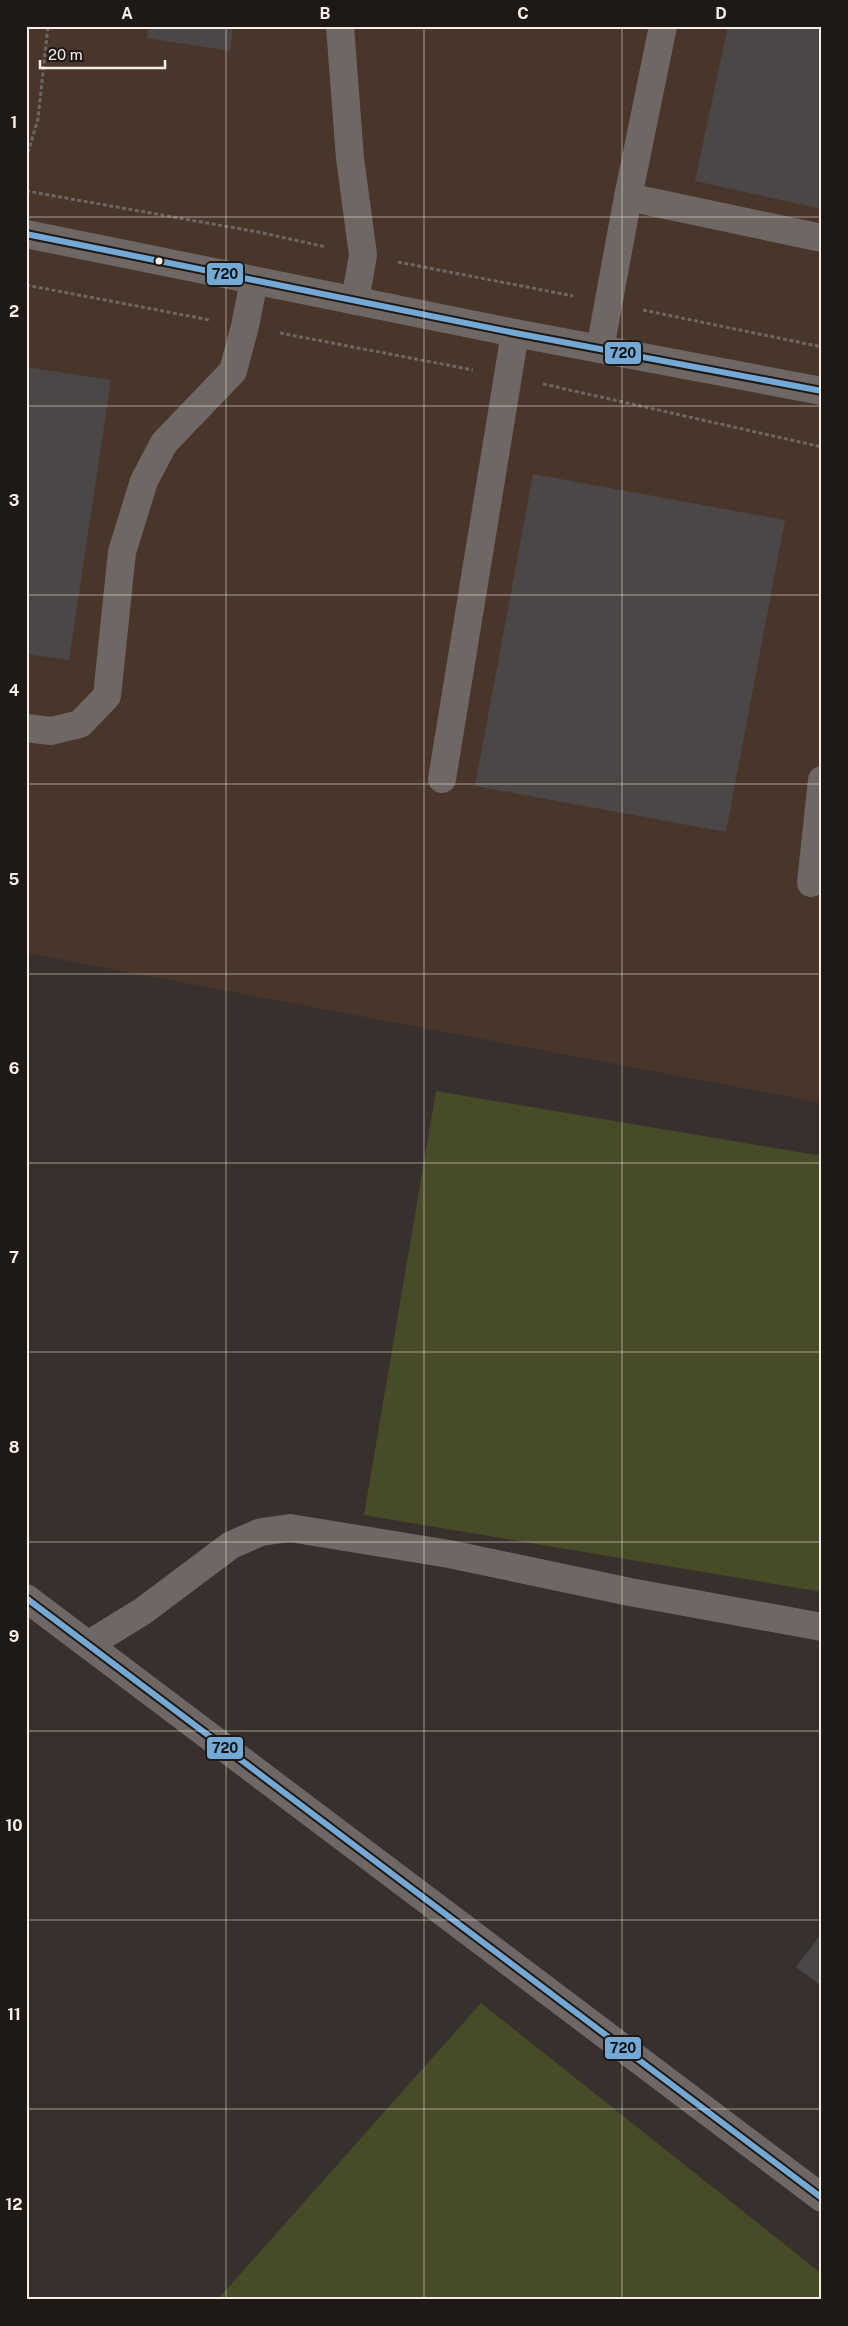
<svg xmlns="http://www.w3.org/2000/svg" width="848" height="2326" font-family="'Public Sans',sans-serif">
  <rect width="100%" height="100%" fill="#38302c"/>
  <path fill="#48362b" d="M26 26H822V1103L26 953Z"/>
  <g fill="#474b27">
    <path d="M436 1091 822 1156V1592L364 1515Z"/>
    <path d="M481 2003 822 2274V2300H217Z"/>
  </g>
  <g fill="#4b4747">
    <path d="M148 26H233L230 51 147 38Z"/>
    <path d="M728 26H822V209L695 181Z"/>
    <path d="M26 367 111 380 69 660 26 654Z"/>
    <path d="M533 474 785 520 726 832 475 786Z"/>
    <path d="M822 1933V1986L796 1967Z"/>
  </g>
  <g fill="none" stroke-linecap="round" stroke-linejoin="round">
    <g stroke="#6e6662" stroke-width="3" stroke-dasharray="4 2.5" stroke-linecap="butt">
      <path d="M26 159 38 119 48 26"/>
      <path d="M26 191 258 232 326 247"/>
      <path d="M398 262 573 296"/>
      <path d="M26 285 210 320"/>
      <path d="M643 310 822 347"/>
      <path d="M280 333 473 370"/>
      <path d="M543 384 822 447"/>
    </g>
    <g stroke="#6f6763" stroke-width="28">
      <path d="M340 26 350 158 363 255 355 301"/>
      <path d="M628 197 822 238"/>
      <path d="M26 234 515 333 822 391"/>
      <path d="M600 349 628 197 663 26"/>
      <path d="M26 728 51 731 80 724 107 696 122 552 144 481 164 443 233 371 245 326 254 281"/>
      <path d="M442 779 515 333"/>
      <path d="M811 883 822 780"/>
      <path d="M26 1598 822 2198"/>
      <path d="M88 1645 143 1611 231 1545 261 1532 290 1528 449 1554 630 1592 822 1627"/>
    </g>
    <defs>
      <g id="bus-1">
        <path d="M26 234 515 333 822 391"/>
        <path d="M26 1598 822 2198"/>
      </g>
    </defs>
    <use href="#bus-1" stroke="#1f1915" stroke-width="10"/>
    <use href="#bus-1" stroke="#74a9d6" stroke-width="6"/>
  </g>
  <path fill="none" stroke="#f7ede8" stroke-width="1" stroke-opacity="0.55" d="M226 26V2300M424 26V2300M622 26V2300M26 217H822M26 406H822M26 595H822M26 784H822M26 974H822M26 1163H822M26 1352H822M26 1542H822M26 1731H822M26 1920H822M26 2109H822"/>
  <circle fill="#f7ede8" stroke="#1f1915" stroke-width="2" cx="159" cy="261" r="4.5"/>
  <g stroke="#1f1915" stroke-width="2">
    <rect x="206" y="262" width="38" height="24" rx="5" fill="#74a9d6"/>
    <rect x="604" y="341" width="38" height="24" rx="5" fill="#74a9d6"/>
    <rect x="206" y="1736" width="38" height="24" rx="5" fill="#74a9d6"/>
    <rect x="604" y="2036" width="38" height="24" rx="5" fill="#74a9d6"/>
  </g>
  <g font-size="14" text-anchor="middle" font-weight="bold" fill="#111">
    <text x="225" y="279">720</text>
    <text x="623" y="358">720</text>
    <text x="225" y="1753">720</text>
    <text x="623" y="2053">720</text>
  </g>
  <rect width="848" height="2326" fill="none" stroke="#1f1915" stroke-width="55"/>
  <path d="M40 60v8h125v-8" fill="none" stroke="#f7ede8" stroke-width="2.5"/>
  <text x="48" y="60" font-size="15" fill="#f7ede8" stroke="#1f1915" stroke-width="4" paint-order="stroke">20 m</text>
  <rect x="28" y="28" width="792" height="2270" fill="none" stroke="#f7ede8" stroke-width="2"/>
  <g font-size="16" text-anchor="middle" font-weight="bold" fill="#f7ede8">
    <text x="127" y="19">A</text>
    <text x="325" y="19">B</text>
    <text x="523" y="19">C</text>
    <text x="721" y="19">D</text>
    <text x="14" y="128">1</text>
    <text x="14" y="317">2</text>
    <text x="14" y="506">3</text>
    <text x="14" y="696">4</text>
    <text x="14" y="885">5</text>
    <text x="14" y="1074">6</text>
    <text x="14" y="1263">7</text>
    <text x="14" y="1453">8</text>
    <text x="14" y="1642">9</text>
    <text x="14" y="1831">10</text>
    <text x="14" y="2020">11</text>
    <text x="14" y="2210">12</text>
  </g>
</svg>
